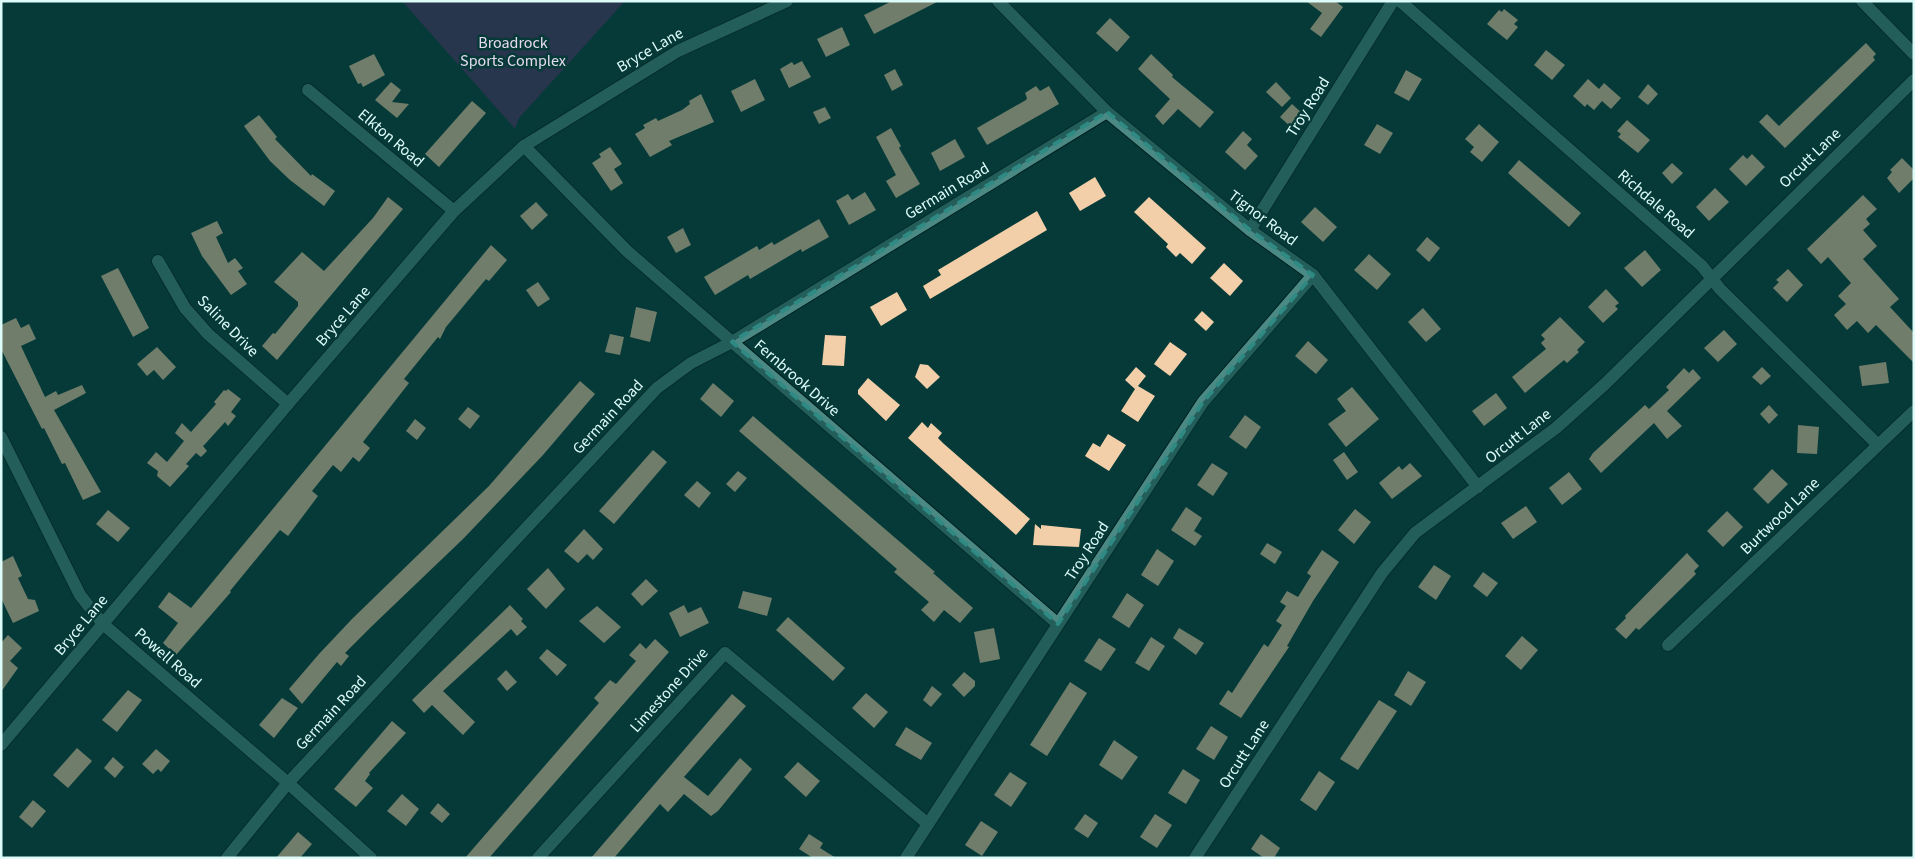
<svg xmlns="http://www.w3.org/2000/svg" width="1915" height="859" font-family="'Source Sans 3',sans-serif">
  <rect width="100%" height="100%" fill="#063a38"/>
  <path fill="#503066" d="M402 1H625L519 118 515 129Z"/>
  <g fill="#f2cfa8">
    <path d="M892 1H939L874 34 864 15Z"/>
    <path d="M1306 1H1335L1343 7 1321 37 1310 29 1322 13Z"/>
    <path d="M1504 9 1518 20 1514 24 1518 27 1507 40 1487 24 1499 10 1502 12Z"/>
    <path d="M1110 18 1130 37 1117 52 1096 33Z"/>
    <path d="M842 27 850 45 826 57 817 39Z"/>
    <path d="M1866 43 1876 54 1873 57 1875 60 1785 148 1759 122 1767 114 1779 126Z"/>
    <path d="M1546 50 1565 65 1552 80 1534 65Z"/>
    <path d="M374 54 385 75 363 87 361 83 358 84 349 66Z"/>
    <path d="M1151 54 1173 75 1172 77 1214 112 1200 128 1178 109 1163 125 1155 116 1170 99 1138 69Z"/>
    <path d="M802 61 811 77 789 88 780 69 792 62 794 65Z"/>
    <path d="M895 69 903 85 892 91 884 75Z"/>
    <path d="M1406 70 1422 79 1409 101 1394 93Z"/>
    <path d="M755 79 765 100 741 112 731 91Z"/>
    <path d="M1588 79 1599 89 1604 83 1621 98 1611 109 1602 101 1594 110 1587 104 1585 107 1573 96Z"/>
    <path d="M391 82 401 90 392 102 409 104 397 118 375 100Z"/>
    <path d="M1276 82 1291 98 1282 107 1266 92Z"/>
    <path d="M1648 84 1658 94 1648 105 1638 97Z"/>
    <path d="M1036 86 1040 91 1049 86 1059 104 987 145 977 128 1026 100 1027 98 1025 93Z"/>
    <path d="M701 94 714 122 669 141 672 145 650 157 635 134 645 128 643 125 656 118 658 121 682 110 690 104 689 101Z"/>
    <path d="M472 101 486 113 439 167 425 154Z"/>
    <path d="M1292 104 1304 115 1293 129 1280 117Z"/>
    <path d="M825 107 831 118 819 124 813 112Z"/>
    <path d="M259 115 277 137 275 139 311 176 312 174 335 191 324 206 290 180 270 161 244 126Z"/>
    <path d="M1627 120 1650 140 1638 153 1618 137 1621 134 1617 131Z"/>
    <path d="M1377 124 1393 133 1380 154 1364 145Z"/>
    <path d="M1479 124 1499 142 1482 162 1470 152 1474 147 1465 139Z"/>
    <path d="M891 128 901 146 899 148 920 184 896 198 886 181 896 175 876 137Z"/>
    <path d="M1243 131 1252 139 1247 145 1258 156 1245 170 1225 152Z"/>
    <path d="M955 139 965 157 940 171 931 153Z"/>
    <path d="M610 147 622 164 614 169 623 183 611 191 592 163 601 157 599 154Z"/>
    <path d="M1752 154 1765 167 1746 186 1729 169 1743 155 1747 159Z"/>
    <path d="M1902 158 1914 170V178L1899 193 1887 178 1892 172 1890 170Z"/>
    <path d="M1519 160 1581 213 1569 227 1508 173Z"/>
    <path d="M1672 163 1683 173 1672 184 1662 173Z"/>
    <path d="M1095 177 1106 196 1080 211 1069 193Z"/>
    <path d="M1715 188 1729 202 1709 221 1696 207Z"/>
    <path d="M865 192 876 210 849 225 836 201 848 194 852 200Z"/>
    <path d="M1863 195 1877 209 1866 219 1870 224 1863 230 1877 246 1863 259 1899 299 1890 307 1914 333V363L1876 325 1868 333 1857 321 1847 330 1834 315 1846 304 1838 296 1851 283 1828 257 1821 264 1807 249Z"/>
    <path d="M388 197 403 209 277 360 262 346 273 333 275 334 298 306V302L274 282 302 252 324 271 373 218Z"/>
    <path d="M1149 197 1206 248 1192 264 1180 253 1176 257 1166 247 1168 244 1134 212Z"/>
    <path d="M536 202 548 215 532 230 520 216Z"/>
    <path d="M1315 207 1337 227 1323 242 1301 222Z"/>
    <path d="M1037 211 1047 230 930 299 923 286 941 275 938 270Z"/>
    <path d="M819 219 829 237 802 252 801 249 750 279 748 275 715 295 704 277 757 246 759 250 772 242 774 245Z"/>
    <path d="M217 221 223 233 216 237 228 263 235 258 243 268 238 271 247 284 231 295 202 256 191 233Z"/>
    <path d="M683 228 691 245 676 253 667 237Z"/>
    <path d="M1427 237 1440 248 1429 262 1416 250Z"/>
    <path d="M491 245 507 260 489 281 486 279 446 327 440 339 438 337 404 379 409 383 363 442 370 448 359 462 353 457 341 472 333 465 312 491 318 496 288 536 280 530 230 591 231 592 176 655 163 643 178 623 158 607 169 592 191 608Z"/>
    <path d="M1645 250 1661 270 1642 287 1624 268Z"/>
    <path d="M1369 254 1391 274 1377 290 1354 270Z"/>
    <path d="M1224 263 1243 281 1230 296 1210 278Z"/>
    <path d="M118 268 149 328 133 337 101 276Z"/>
    <path d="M1788 269 1803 285 1787 302 1773 288 1779 282 1776 280Z"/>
    <path d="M538 282 550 299 538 307 526 290Z"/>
    <path d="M1606 289 1619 303 1615 306 1618 309 1603 323 1588 307Z"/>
    <path d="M897 292 907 310 881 326 870 307Z"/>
    <path d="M636 307 657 312 650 342 630 337Z"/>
    <path d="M1423 308 1441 329 1426 342 1408 322Z"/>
    <path d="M1202 311 1214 322 1206 331 1194 320Z"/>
    <path d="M1560 317 1585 342 1577 350 1579 352 1567 363 1564 360 1525 393 1512 377 1546 349 1541 343 1545 339 1541 335Z"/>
    <path d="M16 318 21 328 29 324 36 339 21 346 45 397 56 391 58 395 82 385 86 393 54 410 101 492 83 500 65 463 62 464 44 428 42 429 1 349V325Z"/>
    <path d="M1724 330 1737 344 1718 362 1704 348Z"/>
    <path d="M610 334 624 337 620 355 605 352Z"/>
    <path d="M825 335 846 336 844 366 822 365Z"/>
    <path d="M1308 341 1328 360 1316 374 1295 356Z"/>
    <path d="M1170 342 1187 354 1170 376 1154 364Z"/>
    <path d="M157 347 176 367 163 380 154 370 147 376 137 364Z"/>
    <path d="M1886 362 1889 383 1862 386 1859 366Z"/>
    <path d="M920 364 928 365 940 377 927 389 915 377Z"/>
    <path d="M1136 367 1146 376 1138 386 1155 396 1138 422 1121 411 1135 389 1125 380Z"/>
    <path d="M1762 367 1771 376 1761 385 1752 377Z"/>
    <path d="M1684 368 1689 373 1693 369 1701 378 1667 411 1682 426 1667 439 1654 423 1601 473 1589 459 1593 453 1645 405 1649 409 1669 390 1666 387Z"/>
    <path d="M868 378 900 405 886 421 858 394V390Z"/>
    <path d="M580 381 595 394 543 455 464 538 372 626 345 653 349 656 341 666 337 662 302 704 289 689 319 654 352 619 489 486Z"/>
    <path d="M713 383 734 401 721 417 700 399Z"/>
    <path d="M1352 387 1379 419 1346 447 1328 424 1346 411 1337 399Z"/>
    <path d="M228 389 241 399 231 412 236 416 228 426 225 422 206 443 203 446 207 451 201 457 196 453 186 464 189 466 170 487 157 476 158 471 147 463 156 452 167 462 184 441 175 433 182 423 191 432 216 404 214 402 224 390 226 391Z"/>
    <path d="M1496 393 1507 408 1484 426 1472 411Z"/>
    <path d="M1769 405 1778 415 1769 424 1760 414Z"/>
    <path d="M468 407 480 416 470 429 458 419Z"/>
    <path d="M1245 415 1261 427 1246 449 1229 437Z"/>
    <path d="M753 416 935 572 933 573 973 608 960 623 944 610 934 622 921 610 929 602 894 572 897 569 739 431Z"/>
    <path d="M415 419 426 428 417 440 406 431Z"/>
    <path d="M922 422 928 428 931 423 942 433 938 438 944 444 1030 519 1016 535 908 438Z"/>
    <path d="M1798 425 1819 427 1817 454 1797 453Z"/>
    <path d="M1108 434 1126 445 1109 471 1085 456 1093 443 1100 447Z"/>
    <path d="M653 450 667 462 614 524 599 511Z"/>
    <path d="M1344 452 1358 472 1347 480 1333 460Z"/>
    <path d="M1212 463 1228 473 1213 496 1197 485Z"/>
    <path d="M1410 463 1422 476 1392 499 1379 483 1399 466 1402 470Z"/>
    <path d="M1772 469 1788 484 1768 504 1753 489Z"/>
    <path d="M738 471 747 478 735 492 726 484Z"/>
    <path d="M1569 472 1582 489 1562 505 1549 488Z"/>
    <path d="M697 481 711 493 699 508 684 495Z"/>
    <path d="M1526 506 1537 522 1513 539 1501 523Z"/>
    <path d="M1186 507 1202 518 1194 531 1202 536 1195 546 1171 530Z"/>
    <path d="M1355 509 1371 522 1354 544 1338 530Z"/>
    <path d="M108 510 130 528 118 542 96 524Z"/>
    <path d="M1727 511 1743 527 1723 547 1707 531Z"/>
    <path d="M1035 524 1041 529V525L1081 529 1079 547 1033 545Z"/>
    <path d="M584 529 603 549 593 560 587 554 578 563 564 551Z"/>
    <path d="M1267 543 1282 552 1275 564 1260 554Z"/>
    <path d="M1157 549 1174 561 1158 586 1141 575Z"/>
    <path d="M1322 550 1339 562 1313 601 1287 646 1289 647 1241 718 1219 704 1228 690 1232 693 1264 644 1268 647 1282 625 1276 621 1286 606 1280 602 1287 591 1298 597 1311 576 1307 573Z"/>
    <path d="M1687 553 1699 566 1694 571 1696 574 1639 630 1636 628 1626 639 1615 629 1626 618 1625 616Z"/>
    <path d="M13 556 22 576 18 578 28 599 35 600 39 611 13 623 1 598V562Z"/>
    <path d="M1434 565 1451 576 1436 600 1418 587Z"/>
    <path d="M548 568 565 589 546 609 527 589Z"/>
    <path d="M1483 572 1498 583 1487 597 1473 586Z"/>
    <path d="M646 579 658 591 642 606 631 594Z"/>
    <path d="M743 591 772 598 767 616 738 608Z"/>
    <path d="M1127 593 1144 605 1129 628 1112 617Z"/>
    <path d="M510 605 523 619 521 621 527 627 517 636 511 629 443 691 475 722 463 735 432 705 424 713 412 700Z"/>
    <path d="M684 605 688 613 701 607 709 623 680 637 669 613Z"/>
    <path d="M597 606 621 627 604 643 579 621Z"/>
    <path d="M788 617 845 668 833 681 776 630Z"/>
    <path d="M994 628 1000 659 980 663 974 632Z"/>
    <path d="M1179 628 1204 643 1196 655 1173 638Z"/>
    <path d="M8 635 22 648 10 661 18 668 1 692V643Z"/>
    <path d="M1522 636 1538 650 1521 670 1505 656Z"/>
    <path d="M1151 637 1165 646 1149 671 1135 663Z"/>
    <path d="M1099 638 1116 649 1101 671 1084 661Z"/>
    <path d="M655 639 669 652 509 835 489 858H465L599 703 594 698 610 680 616 684 636 661 629 655 640 643 646 649Z"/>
    <path d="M547 649 567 665 557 676 539 658Z"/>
    <path d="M506 670 517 682 507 691 497 679Z"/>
    <path d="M1408 671 1426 682 1411 706 1394 695Z"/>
    <path d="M964 672 975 681V686L964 697 952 685Z"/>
    <path d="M1070 682 1087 693 1047 756 1030 745Z"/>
    <path d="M932 686 942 694 931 707 923 700Z"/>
    <path d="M128 690 142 700 117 732 102 720Z"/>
    <path d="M866 693 888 712 874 728 852 708Z"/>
    <path d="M732 694 746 706 684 777 708 796 740 758 752 769 718 811 711 816 684 794 668 812 660 804 614 858H591Z"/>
    <path d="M282 698 298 708 274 738 259 725Z"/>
    <path d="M1379 700 1397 711 1358 770 1340 759Z"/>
    <path d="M392 721 406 733 369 773 370 774 365 781 373 788 356 807 334 789Z"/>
    <path d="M1211 726 1228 737 1214 760 1196 749Z"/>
    <path d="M906 727 932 743 921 760 895 745Z"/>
    <path d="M1114 740 1138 757 1122 780 1099 765Z"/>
    <path d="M77 748 92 761 68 788 53 775Z"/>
    <path d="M156 749 170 761 161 772 158 769 153 774 142 764Z"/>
    <path d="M113 757 124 767 115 778 104 768Z"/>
    <path d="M798 762 820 781 806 797 784 777Z"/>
    <path d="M1183 769 1200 780 1186 804 1168 793Z"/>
    <path d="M1319 771 1335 782 1316 811 1300 800Z"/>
    <path d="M1010 772 1027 783 1011 807 994 795Z"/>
    <path d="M402 794 419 809 406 826 387 811Z"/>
    <path d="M33 800 46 811 32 828 19 817Z"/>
    <path d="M438 803 450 814 442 823 430 813Z"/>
    <path d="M1085 814 1098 823 1088 838 1074 829Z"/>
    <path d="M1155 814 1172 825 1157 848 1140 837Z"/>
    <path d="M981 821 998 832 982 856 965 845Z"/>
    <path d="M298 832 312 844 300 858H276Z"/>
    <path d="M809 834 823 843 820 848 836 858H813L799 849Z"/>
    <path d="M1261 834 1280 848 1274 858H1264L1251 849Z"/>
  </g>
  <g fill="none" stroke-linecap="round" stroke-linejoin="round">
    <defs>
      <g id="street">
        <path d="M998 1 1107 112 1250 230 1313 275 1478 487"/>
        <path d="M1400 1 1702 266 1720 289 1878 445"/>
        <path d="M1862 1 1914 54"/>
        <path d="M308 90 454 211"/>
        <path d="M524 146 627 251 1058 624"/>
        <path d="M1250 230 1393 1"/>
        <path d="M158 261 185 308 208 334 288 404"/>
        <path d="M1 437 80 595 103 624 288 783 371 858"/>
        <path d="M1668 645 1914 411"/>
        <path d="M227 858 288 783 657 388 691 363 732 342 1107 112"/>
        <path d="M538 858 725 653 928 824"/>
        <path d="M906 858 1203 402 1313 275"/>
      </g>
      <g id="secondary">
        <path d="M1 745 288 404 454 211 524 146 678 51 787 1"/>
        <path d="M1195 858 1382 573 1415 533 1556 428 1605 384 1914 80"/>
      </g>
    </defs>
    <use href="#street" stroke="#00201e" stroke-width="14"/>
    <use href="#secondary" stroke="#00201e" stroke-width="14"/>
    <use href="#street" stroke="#4b8985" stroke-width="12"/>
    <use href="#secondary" stroke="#4b8985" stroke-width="12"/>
  </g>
  <path d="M0 0H1915V859H0ZM1107 112 1250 230 1313 275 1203 402 1058 624 732 342Z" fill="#063a38" fill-opacity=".55" fill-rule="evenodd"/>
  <path fill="none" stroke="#2e8a83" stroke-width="4" stroke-dasharray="10 6" stroke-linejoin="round" d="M1107 112 1250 230 1313 275 1203 402 1058 624 732 342Z"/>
  <g text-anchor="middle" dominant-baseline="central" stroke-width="5" stroke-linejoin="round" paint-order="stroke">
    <g font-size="16" fill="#e6daef" stroke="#063a38">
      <text x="513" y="43">Broadrock<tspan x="513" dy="18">Sports Complex</tspan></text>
    </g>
    <g font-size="16" fill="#ddfcf9" stroke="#063a38">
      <text transform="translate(650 50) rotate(-30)">Bryce Lane</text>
      <text transform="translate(1308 107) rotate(-58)">Troy Road</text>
      <text transform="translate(391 138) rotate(40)">Elkton Road</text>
      <text transform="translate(1810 158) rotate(-44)">Orcutt Lane</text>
      <text transform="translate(947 191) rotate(-31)">Germain Road</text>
      <text transform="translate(1656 204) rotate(41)">Richdale Road</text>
      <text transform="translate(1263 218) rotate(37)">Tignor Road</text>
      <text transform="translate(343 316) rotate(-49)">Bryce Lane</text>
      <text transform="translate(228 326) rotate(45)">Saline Drive</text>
      <text transform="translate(797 378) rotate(41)">Fernbrook Drive</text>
      <text transform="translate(608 417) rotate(-47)">Germain Road</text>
      <text transform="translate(1518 436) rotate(-38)">Orcutt Lane</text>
      <text transform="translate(1780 516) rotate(-44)">Burtwood Lane</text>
      <text transform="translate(1087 551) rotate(-57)">Troy Road</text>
      <text transform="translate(81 625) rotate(-50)">Bryce Lane</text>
      <text transform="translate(168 658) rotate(41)">Powell Road</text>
      <text transform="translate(669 690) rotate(-48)">Limestone Drive</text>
      <text transform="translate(331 713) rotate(-47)">Germain Road</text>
      <text transform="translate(1244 754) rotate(-57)">Orcutt Lane</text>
    </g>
  </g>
  <rect width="1915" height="859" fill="none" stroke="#ddfcf9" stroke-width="5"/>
</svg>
